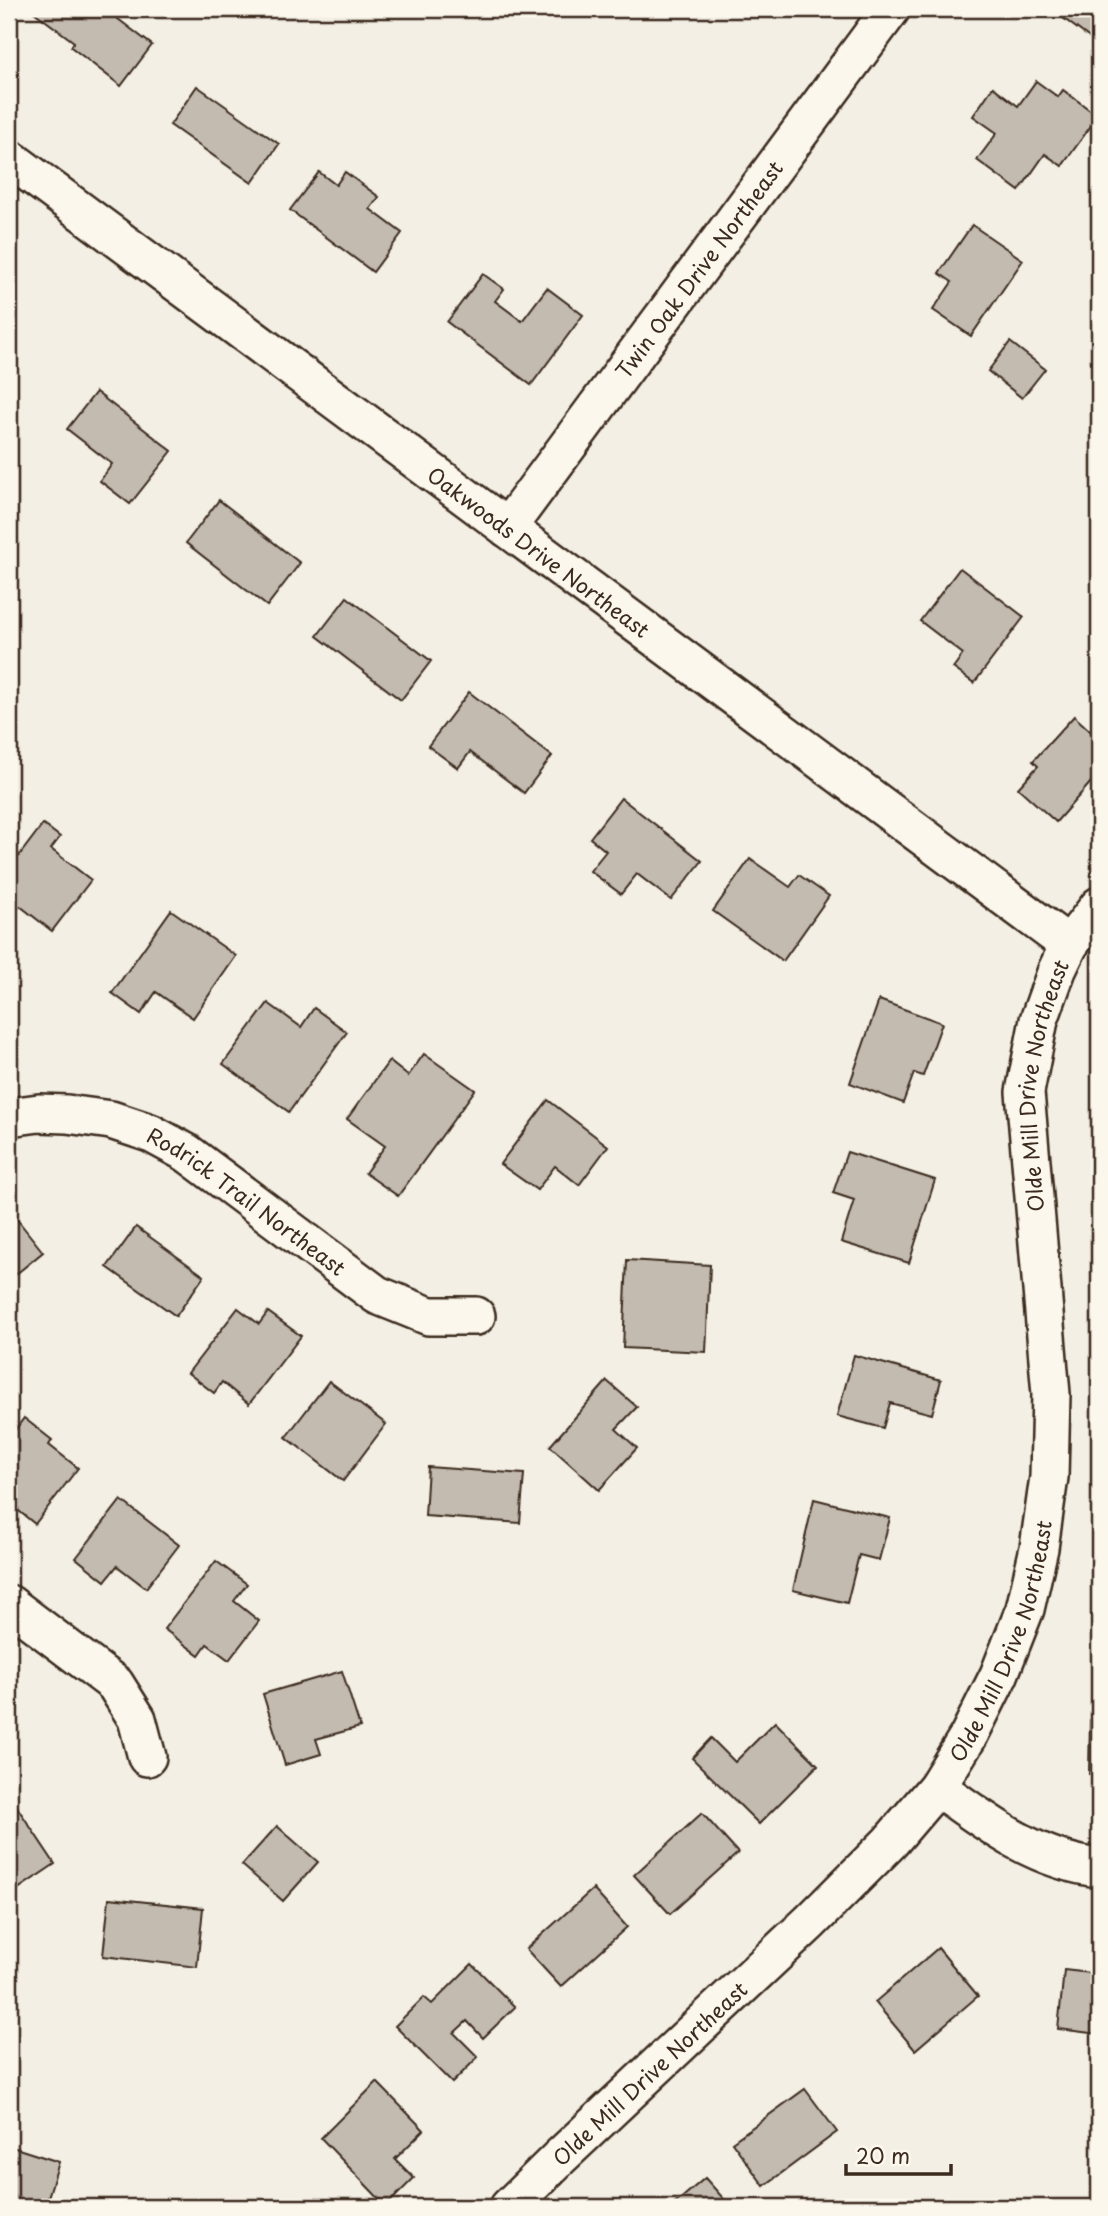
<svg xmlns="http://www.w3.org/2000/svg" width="1108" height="2216" font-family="'Playpen Sans',sans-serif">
  <rect width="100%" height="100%" fill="#f3efe4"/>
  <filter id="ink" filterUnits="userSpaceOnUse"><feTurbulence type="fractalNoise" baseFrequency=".0143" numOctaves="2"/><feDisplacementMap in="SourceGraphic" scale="14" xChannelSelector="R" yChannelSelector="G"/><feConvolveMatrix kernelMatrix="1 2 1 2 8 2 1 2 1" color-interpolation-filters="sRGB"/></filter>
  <g filter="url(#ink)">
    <g fill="#c3bbb0" stroke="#3b2a1e" stroke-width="2">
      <path d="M30 9H105L152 45 121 86 71 47 74 42Z"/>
      <path d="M1063 9H1099V45L1059 15Z"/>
      <path d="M1036 81 1058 97 1063 90 1098 116 1062 166 1045 154 1019 191 977 160 997 133 973 116 993 87 1018 106Z"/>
      <path d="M197 86 279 144 252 183 170 125Z"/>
      <path d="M319 172 336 185 345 172 379 197 370 209 402 233 373 272 290 210Z"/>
      <path d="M972 225 1023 260 971 336 933 310 952 282 939 273Z"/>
      <path d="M483 274 504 289 495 301 522 321 547 288 583 315 531 385 447 322Z"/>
      <path d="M1010 342 1045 369 1022 398 988 371Z"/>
      <path d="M96 392 172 451 130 504 100 481 112 464 67 429Z"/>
      <path d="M219 500 300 563 267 606 186 543Z"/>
      <path d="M960 568 1024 617 974 683 953 668 963 654 920 621Z"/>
      <path d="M347 597 431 661 401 700 317 636Z"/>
      <path d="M469 692 552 756 524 793 470 752 458 768 428 746Z"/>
      <path d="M1074 716 1099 739V773L1056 822 1018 788 1038 766 1033 761Z"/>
      <path d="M621 798 702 861 671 900 637 874 621 894 590 871 606 851 590 838Z"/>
      <path d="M43 824 60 837 51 849 91 880 52 931 20 906 12 917 9 915V869Z"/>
      <path d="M750 859 790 887 799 875 829 896 783 961 713 911Z"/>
      <path d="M171 910 236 956 193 1018 156 992 141 1014 112 993Z"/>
      <path d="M879 1000 942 1023 923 1076 914 1073 903 1103 850 1083Z"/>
      <path d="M268 1003 301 1027 314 1008 347 1032 289 1112 223 1064Z"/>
      <path d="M424 1054 475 1090 398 1196 365 1173 385 1146 347 1119 389 1061 408 1076Z"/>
      <path d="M548 1100 608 1146 579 1185 555 1166 537 1190 500 1164Z"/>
      <path d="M847 1152 935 1180 909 1263 841 1242 854 1200 833 1193Z"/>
      <path d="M9 1209 43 1252 9 1280Z"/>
      <path d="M136 1227 204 1276 176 1316 107 1267Z"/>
      <path d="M627 1260 710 1265 706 1352 623 1348Z"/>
      <path d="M238 1308 259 1324 268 1312 301 1336 249 1404 222 1382 214 1393 188 1373Z"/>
      <path d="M854 1355 941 1380 932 1414 890 1403 883 1428 837 1416Z"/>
      <path d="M329 1381 386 1424 343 1481 286 1437Z"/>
      <path d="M607 1381 637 1407 616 1429 637 1448 599 1490 550 1446Z"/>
      <path d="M24 1418 52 1440 49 1445 78 1468 35 1524 9 1503V1438Z"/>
      <path d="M428 1467 524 1474 520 1523 425 1516Z"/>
      <path d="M814 1499 890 1518 879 1560 859 1555 847 1603 793 1590Z"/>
      <path d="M121 1500 179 1545 146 1588 117 1566 105 1581 76 1558Z"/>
      <path d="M216 1561 247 1584 234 1601 259 1621 229 1660 207 1644 199 1655 164 1629Z"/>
      <path d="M342 1671 360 1727 316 1739 321 1754 285 1765 263 1694Z"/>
      <path d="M1090 1720H1099V1774H1089Z"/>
      <path d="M775 1722 818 1765 759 1824 692 1758 711 1738 735 1762Z"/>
      <path d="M9 1795 55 1864 9 1895Z"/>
      <path d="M702 1813 738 1853 670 1914 634 1875Z"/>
      <path d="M277 1826 318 1862 283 1901 242 1865Z"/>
      <path d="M593 1889 627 1927 561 1987 526 1949Z"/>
      <path d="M109 1898 203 1908 197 1967 103 1956Z"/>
      <path d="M938 1948 978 1996 915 2050 875 2002Z"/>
      <path d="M472 1964 515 2007 483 2038 467 2021 454 2033 478 2057 452 2083 395 2026 424 1997 432 2004Z"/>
      <path d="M1064 1970 1099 1974V2034L1058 2029Z"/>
      <path d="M377 2082 424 2130 395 2159 414 2178 386 2206 321 2138Z"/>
      <path d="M805 2089 837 2132 764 2186 732 2142Z"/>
      <path d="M9 2146 59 2162 45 2207H9Z"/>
      <path d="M705 2178 731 2207H671Z"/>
    </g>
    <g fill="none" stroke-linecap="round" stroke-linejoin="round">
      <defs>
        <g id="minor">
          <path id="s1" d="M9 158 1069 945"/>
          <path id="s2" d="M507 528 891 9"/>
          <path id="s3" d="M9 1117 39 1113 67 1114 111 1120 150 1133 187 1153 377 1295 429 1316H476"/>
          <path d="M9 1604 115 1684 137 1719 147 1757"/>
          <path d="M937 1787C986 1823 1037 1861 1099 1868"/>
          <path id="s4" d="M509 2207 560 2157 810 1922 890 1842 937 1787 969 1735 999 1675 1025 1609 1039 1548 1049 1477 1051 1394 1025 1092 1039 1020 1057 970 1069 945 1099 906"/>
        </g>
      </defs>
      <use href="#minor" stroke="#3b2a1e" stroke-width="42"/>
      <use href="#minor" stroke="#fbf7ec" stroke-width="37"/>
    </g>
  </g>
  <g text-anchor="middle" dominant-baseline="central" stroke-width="7" stroke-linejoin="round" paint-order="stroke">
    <g font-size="21" fill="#3b2a1e" stroke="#fbf7ec">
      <text stroke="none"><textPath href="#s2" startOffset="322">Twin Oak Drive Northeast</textPath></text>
      <text stroke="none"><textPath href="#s1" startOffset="660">Oakwoods Drive Northeast</textPath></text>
      <text stroke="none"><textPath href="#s4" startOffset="1328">Olde Mill Drive Northeast</textPath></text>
      <text stroke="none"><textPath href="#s3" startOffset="262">Rodrick Trail Northeast</textPath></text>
      <text stroke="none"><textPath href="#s4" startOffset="761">Olde Mill Drive Northeast</textPath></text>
      <text stroke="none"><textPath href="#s4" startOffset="194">Olde Mill Drive Northeast</textPath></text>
    </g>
  </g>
  <rect width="1108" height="2216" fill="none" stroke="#fbf7ec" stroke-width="35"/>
  <rect x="18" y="18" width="1073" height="2181" fill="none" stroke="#3b2a1e" stroke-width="2.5" filter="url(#ink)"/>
  <path d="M846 2164v10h105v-10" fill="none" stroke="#3b2a1e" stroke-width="3.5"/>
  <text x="856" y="2164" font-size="21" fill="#3b2a1e" stroke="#fbf7ec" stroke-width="5" paint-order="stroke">20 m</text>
</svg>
